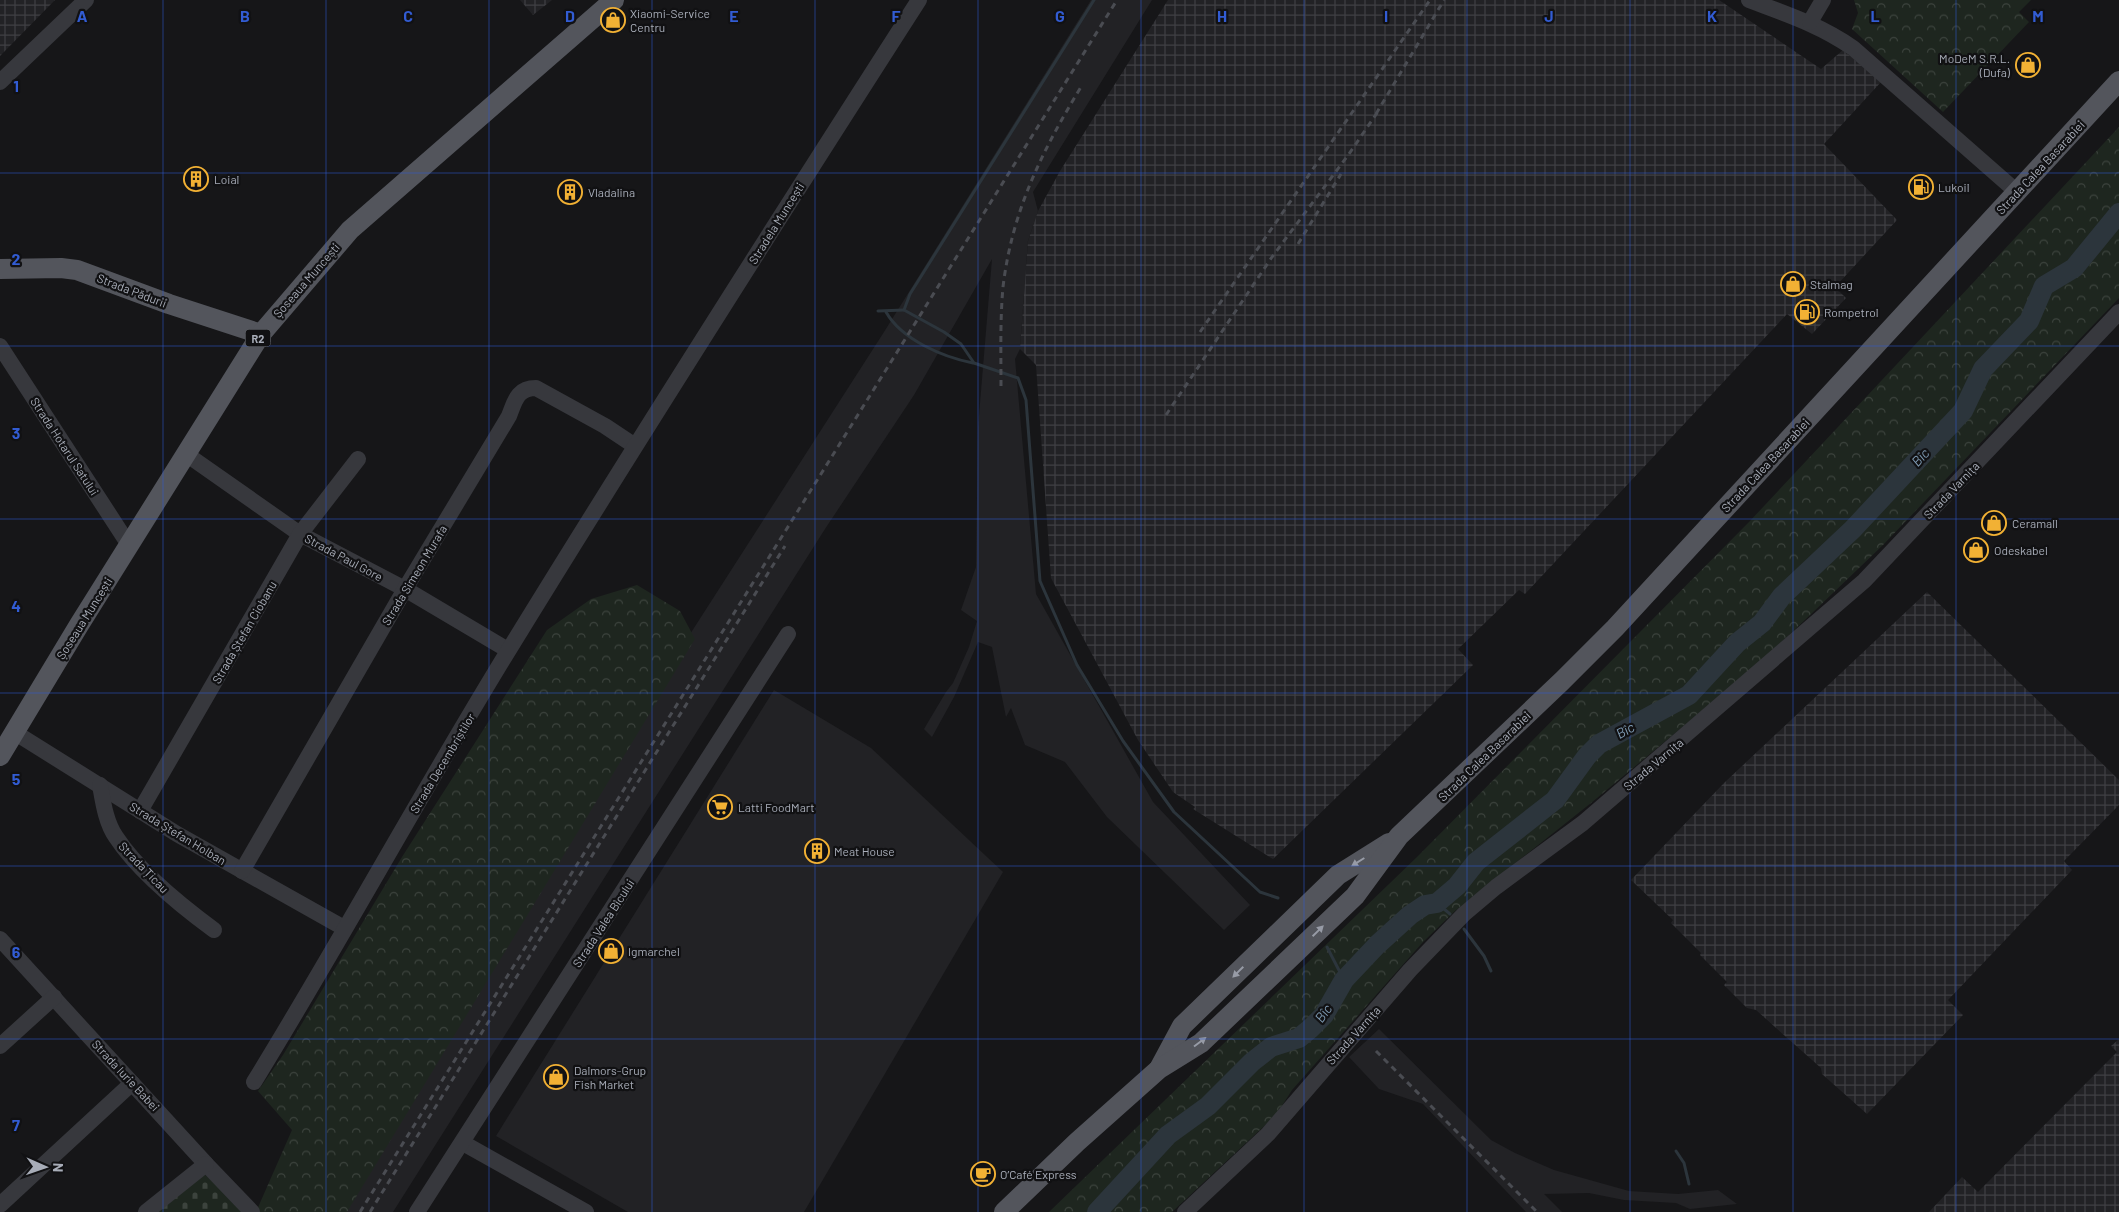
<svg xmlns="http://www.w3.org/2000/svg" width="2119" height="1212" font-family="Barlow,sans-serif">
  <defs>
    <pattern id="industrial-grid" width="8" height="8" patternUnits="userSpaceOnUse" patternTransform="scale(1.25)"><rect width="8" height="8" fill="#222225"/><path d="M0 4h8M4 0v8" fill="none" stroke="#3f3f43"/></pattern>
    <pattern id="forest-crowns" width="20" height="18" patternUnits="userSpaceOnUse" patternTransform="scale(1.25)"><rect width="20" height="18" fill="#1e261f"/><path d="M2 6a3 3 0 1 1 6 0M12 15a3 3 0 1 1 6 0" fill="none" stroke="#3c433d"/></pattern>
    <pattern id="cemetery-stones" width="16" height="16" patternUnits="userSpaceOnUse" patternTransform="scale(1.25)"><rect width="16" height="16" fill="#1e261f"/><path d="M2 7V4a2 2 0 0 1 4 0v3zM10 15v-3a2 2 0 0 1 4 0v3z" fill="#3c433d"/></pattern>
  </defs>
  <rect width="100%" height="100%" fill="#161618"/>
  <g fill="#222225">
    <path d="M1091 0H1152L1033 192 1038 211 1028 241 1020 349 1015 359 1036 594 1153 802 1250 905 1224 930 1107 817 1065 762 1025 745 1011 708 1006 717 992 647 978 642 954 697 932 737 924 729 946 692 953 683 969 647 977 621 961 610 976 567 978 427 992 259 914 395 825 529 393 1212H334L527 888 884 332Z"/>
    <path d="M774 690 871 748 1003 872 804 1212H628L496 1136Z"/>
    <path d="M1379 1029 1491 1140 1515 1153 1554 1170 1629 1191 1678 1194 1718 1190 1737 1204 1690 1209 1676 1203 1624 1200 1589 1193 1544 1194 1562 1212H1526L1423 1104 1379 1089 1349 1057Z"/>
  </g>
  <g fill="url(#industrial-grid)">
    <path d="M0 0H55L0 56Z"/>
    <path d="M520 0H552L533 15Z"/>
    <path d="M1168 0H1719L1821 69 1843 50 1881 82 1824 144 1897 220 1835 287 1846 298 1812 334 1787 314 1525 594 1519 590 1458 649 1473 665 1273 859 1193 809 1195 807 1173 792 1138 740 1051 578 1036 365 1020 349 1028 241 1038 211 1060 171Z"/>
    <path d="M1927 592 2119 780V805L2064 861 2072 870 1948 1000 1963 1015 1867 1114 1822 1074 1821 1068 1756 1010 1747 1008 1724 985 1727 982 1700 955 1701 953 1671 923 1673 920 1631 880 1724 783Z"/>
    <path d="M2119 1039V1212H1929L1962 1177 1978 1192 2117 1052 2111 1046Z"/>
  </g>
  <g fill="url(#forest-crowns)">
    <path d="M1854 0H2031L2019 12 2029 22 1943 112 1852 29 1858 13Z"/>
    <path d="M2119 127V298L1883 545 1763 660 1591 803 1455 911 1423 942 1292 1090 1276 1115 1172 1212H1049L1417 857 1750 521Z"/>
    <path d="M637 585 680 611 695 639 347 1212H256L292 1130 258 1091 283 1055 402 857 547 630 591 599Z"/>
  </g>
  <path fill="url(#cemetery-stones)" d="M203 1173 246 1212H151Z"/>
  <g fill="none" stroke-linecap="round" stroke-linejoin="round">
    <g stroke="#2c353c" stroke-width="3">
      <path d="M1094 0 910 294 904 310 944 332 961 344 974 363 1018 378 1026 400 1040 581 1077 665 1123 741 1174 812 1260 892 1278 898"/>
      <path d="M878 311 904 310"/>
      <path d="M886 312C902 340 943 357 973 363"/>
      <path d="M1437 903 1450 914"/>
      <path d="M1464 929 1484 956 1491 971"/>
      <path d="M1327 947 1344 980"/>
      <path d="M1676 1151 1684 1163 1689 1184"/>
    </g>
    <path stroke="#2c353c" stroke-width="20" d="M1097 1212 1168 1135 1208 1106 1252 1062 1271 1047 1299 1038 1311 1028 1324 1015 1344 980 1377 945 1410 915 1425 905 1437 903 1457 886 1476 862 1555 800 1587 756 1599 744 1689 695 1737 643 1762 623 1782 596 1853 529 1963 411 1983 369 2029 321 2044 286 2074 268 2119 213"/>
    <g stroke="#37383d" stroke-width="16">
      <path d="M1749 0C1786 14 1820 25 1853 48L2017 192"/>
      <path d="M1810 22 1823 0"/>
      <path d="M0 82 86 0"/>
      <path d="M0 346 129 545"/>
      <path d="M186 454 300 534 405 589 508 650"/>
      <path d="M14 732 177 834 344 928"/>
      <path d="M100 785C103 802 106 823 116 837 139 872 180 905 214 930"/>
      <path d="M140 811 300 534 358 459"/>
      <path d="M242 871 405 589 509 416C515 401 517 388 536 388L605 426 635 446"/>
      <path d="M0 939 206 1164 252 1212"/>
      <path d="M0 1046 54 997"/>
      <path d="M254 1082C342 939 422 791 510 648 644 430 781 215 919 0"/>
      <path d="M463 1143 586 1212"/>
      <path d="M0 1205 132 1083"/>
      <path d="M146 1212 206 1164"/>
      <path d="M417 1212 788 634"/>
      <path d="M1185 1212 1268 1134 1410 970 1464 914 1496 887 1583 823 1864 581 2119 312"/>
    </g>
    <g stroke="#53555c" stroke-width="20">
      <path d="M0 269 61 268 77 270 169 304 261 334"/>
      <path d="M0 756 79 625 261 334 350 230 614 0"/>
      <path d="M1160 1067 1182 1026 1338 875 1389 843"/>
      <path d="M1004 1212 1077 1142 1159 1069 1201 1043 1355 896 1399 836 1562 681 1615 628 2119 81"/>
    </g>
    <g stroke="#4a4c52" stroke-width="3" stroke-dasharray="6 5" stroke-linecap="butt">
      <path d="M1376 114 1444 0"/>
      <path d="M1298 244 1341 174"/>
      <path d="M1200 332 1430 0"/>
      <path d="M1001 386C1001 353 1000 320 1003 287 1012 211 1042 151 1081 87"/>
      <path d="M1166 415 1272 257 1349 154 1379 110"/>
      <path d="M1376 1051 1537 1212"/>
      <path d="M360 1212 1117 0"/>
      <path d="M370 1212 785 546"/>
    </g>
  </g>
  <defs><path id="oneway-solid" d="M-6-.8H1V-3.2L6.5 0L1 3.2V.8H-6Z" transform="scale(1.25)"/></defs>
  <g fill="#979ba6">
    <use href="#oneway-solid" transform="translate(1358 862) rotate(148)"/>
    <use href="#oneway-solid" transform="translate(1318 931) rotate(-44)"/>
    <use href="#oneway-solid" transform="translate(1238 972) rotate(135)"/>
    <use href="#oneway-solid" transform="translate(1200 1042) rotate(-37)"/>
  </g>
  <path fill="none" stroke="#325cd3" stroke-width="1" stroke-opacity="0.55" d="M163 0V1212M326 0V1212M489 0V1212M652 0V1212M815 0V1212M978 0V1212M1141 0V1212M1304 0V1212M1467 0V1212M1630 0V1212M1793 0V1212M1956 0V1212M0 173H2119M0 346H2119M0 519H2119M0 693H2119M0 866H2119M0 1039H2119"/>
  <defs>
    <symbol id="shop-ring" viewBox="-11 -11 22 22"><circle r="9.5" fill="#111113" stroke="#f2b134" stroke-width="1.5"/><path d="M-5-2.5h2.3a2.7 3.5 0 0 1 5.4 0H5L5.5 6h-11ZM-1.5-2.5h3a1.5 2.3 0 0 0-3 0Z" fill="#f2b134"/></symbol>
    <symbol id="building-ring" viewBox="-11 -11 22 22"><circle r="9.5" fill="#111113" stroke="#f2b134" stroke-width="1.5"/><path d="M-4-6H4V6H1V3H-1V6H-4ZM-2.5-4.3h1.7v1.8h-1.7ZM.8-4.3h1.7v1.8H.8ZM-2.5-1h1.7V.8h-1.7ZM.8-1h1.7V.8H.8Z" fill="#f2b134"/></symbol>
    <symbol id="fuel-ring" viewBox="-11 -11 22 22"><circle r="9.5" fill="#111113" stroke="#f2b134" stroke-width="1.5"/><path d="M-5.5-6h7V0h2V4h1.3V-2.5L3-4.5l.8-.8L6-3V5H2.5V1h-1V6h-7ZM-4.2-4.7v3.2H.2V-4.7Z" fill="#f2b134"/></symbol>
    <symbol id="supermarket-ring" viewBox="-11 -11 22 22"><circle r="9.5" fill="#111113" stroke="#f2b134" stroke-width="1.5"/><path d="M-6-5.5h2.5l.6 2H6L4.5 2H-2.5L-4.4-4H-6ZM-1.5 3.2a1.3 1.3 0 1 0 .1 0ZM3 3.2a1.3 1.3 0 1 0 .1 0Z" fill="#f2b134"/></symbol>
    <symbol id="cafe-ring" viewBox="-11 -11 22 22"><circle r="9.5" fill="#111113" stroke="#f2b134" stroke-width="1.5"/><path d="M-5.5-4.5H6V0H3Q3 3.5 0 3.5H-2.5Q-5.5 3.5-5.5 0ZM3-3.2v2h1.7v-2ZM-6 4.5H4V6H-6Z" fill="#f2b134"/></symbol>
  </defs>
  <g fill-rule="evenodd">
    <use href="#shop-ring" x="599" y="6" width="28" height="28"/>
    <use href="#shop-ring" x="2014" y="51" width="28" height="28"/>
    <use href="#building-ring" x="182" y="165" width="28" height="28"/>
    <use href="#fuel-ring" x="1907" y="173" width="28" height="28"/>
    <use href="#building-ring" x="556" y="178" width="28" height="28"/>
    <use href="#shop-ring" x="1779" y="270" width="28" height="28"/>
    <use href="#fuel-ring" x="1793" y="298" width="28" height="28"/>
    <use href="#shop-ring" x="1980" y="509" width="28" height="28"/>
    <use href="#shop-ring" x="1962" y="536" width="28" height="28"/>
    <use href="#supermarket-ring" x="706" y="793" width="28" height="28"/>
    <use href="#building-ring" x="803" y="837" width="28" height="28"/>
    <use href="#shop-ring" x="597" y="937" width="28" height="28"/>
    <use href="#shop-ring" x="542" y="1063" width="28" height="28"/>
    <use href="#cafe-ring" x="969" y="1160" width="28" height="28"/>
  </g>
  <g text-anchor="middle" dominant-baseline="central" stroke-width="4.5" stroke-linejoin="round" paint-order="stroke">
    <rect fill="#111113" stroke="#7b7e86" stroke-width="1" x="245.5" y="329.5" width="25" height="17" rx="4"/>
    <g font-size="11" font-weight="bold" fill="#a8adb8">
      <text x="258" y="338">R2</text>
    </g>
    <g font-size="12" fill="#a8adb8" stroke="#111113" text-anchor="start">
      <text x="630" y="13">Xiaomi-Service<tspan x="630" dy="14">Centru</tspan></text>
      <text x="2010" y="58" text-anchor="end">MoDeM S.R.L.<tspan x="2010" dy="14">(Dufa)</tspan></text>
      <text x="214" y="179">Loial</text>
      <text x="1938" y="187">Lukoil</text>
      <text x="588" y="192">Vladalina</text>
      <text x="1810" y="284">Stalmag</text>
      <text x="1824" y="312">Rompetrol</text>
      <text x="2012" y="523">Ceramall</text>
      <text x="1994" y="550">Odeskabel</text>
      <text x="738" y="807">Latti FoodMart</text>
      <text x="834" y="851">Meat House</text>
      <text x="628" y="951">Igmarchel</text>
      <text x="574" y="1070">Dalmors-Grup<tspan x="574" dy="14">Fish Market</tspan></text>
      <text x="1000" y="1174">O’Café Express</text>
    </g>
    <g font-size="12" fill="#a8adb8" stroke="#111113">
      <text transform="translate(2040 167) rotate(-47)">Strada Calea Basarabiei</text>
      <text transform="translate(776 223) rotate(-58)">Stradela Muncești</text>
      <text transform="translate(306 280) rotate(-49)">Șoseaua Muncești</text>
      <text transform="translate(132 290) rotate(21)">Strada Pădurii</text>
      <text transform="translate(65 446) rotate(57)">Strada Hotarul Satului</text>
      <text transform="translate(1765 465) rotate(-47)">Strada Calea Basarabiei</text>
      <text transform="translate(1951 490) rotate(-46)">Strada Varnița</text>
      <text transform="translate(344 557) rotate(28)">Strada Paul Gore</text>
      <text transform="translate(414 575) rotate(-59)">Strada Simeon Murafa</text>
      <text transform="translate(84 618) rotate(-58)">Șoseaua Muncești</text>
      <text transform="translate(244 632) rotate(-60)">Strada Ștefan Ciobanu</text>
      <text transform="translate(1484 756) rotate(-44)">Strada Calea Basarabiei</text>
      <text transform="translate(442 763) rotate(-59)">Strada Decembriștilor</text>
      <text transform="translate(1653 764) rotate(-40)">Strada Varnița</text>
      <text transform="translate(178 833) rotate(31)">Strada Ștefan Holban</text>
      <text transform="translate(144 867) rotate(46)">Strada Țicau</text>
      <text transform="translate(603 923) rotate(-57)">Strada Valea Bîcului</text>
      <text transform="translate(1353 1035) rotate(-48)">Strada Varnița</text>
      <text transform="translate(126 1075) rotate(47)">Strada Iurie Babei</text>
    </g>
    <g font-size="14" font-style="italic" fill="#7f9bb3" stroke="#111113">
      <text transform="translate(1920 457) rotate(-47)">Bîc</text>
      <text transform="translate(1625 730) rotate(-29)">Bîc</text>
      <text transform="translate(1323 1013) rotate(-54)">Bîc</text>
    </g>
  </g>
  <g font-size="16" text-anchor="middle" font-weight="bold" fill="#325cd3" stroke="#111113" stroke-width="4.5" stroke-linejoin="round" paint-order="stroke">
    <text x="82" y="22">A</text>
    <text x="245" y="22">B</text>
    <text x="408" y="22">C</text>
    <text x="570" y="22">D</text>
    <text x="734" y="22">E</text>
    <text x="896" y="22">F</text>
    <text x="1060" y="22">G</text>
    <text x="1222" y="22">H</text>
    <text x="1386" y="22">I</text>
    <text x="1549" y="22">J</text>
    <text x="1712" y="22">K</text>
    <text x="1875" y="22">L</text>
    <text x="2038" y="22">M</text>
    <text x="16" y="92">1</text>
    <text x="16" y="265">2</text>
    <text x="16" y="439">3</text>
    <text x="16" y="612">4</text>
    <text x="16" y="785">5</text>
    <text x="16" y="958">6</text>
    <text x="16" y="1131">7</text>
  </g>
  <g transform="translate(45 1167) rotate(92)" stroke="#111113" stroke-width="4" paint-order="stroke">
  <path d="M0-4L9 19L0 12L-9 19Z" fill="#a8adb8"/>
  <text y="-8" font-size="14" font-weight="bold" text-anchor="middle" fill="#a8adb8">N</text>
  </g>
</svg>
